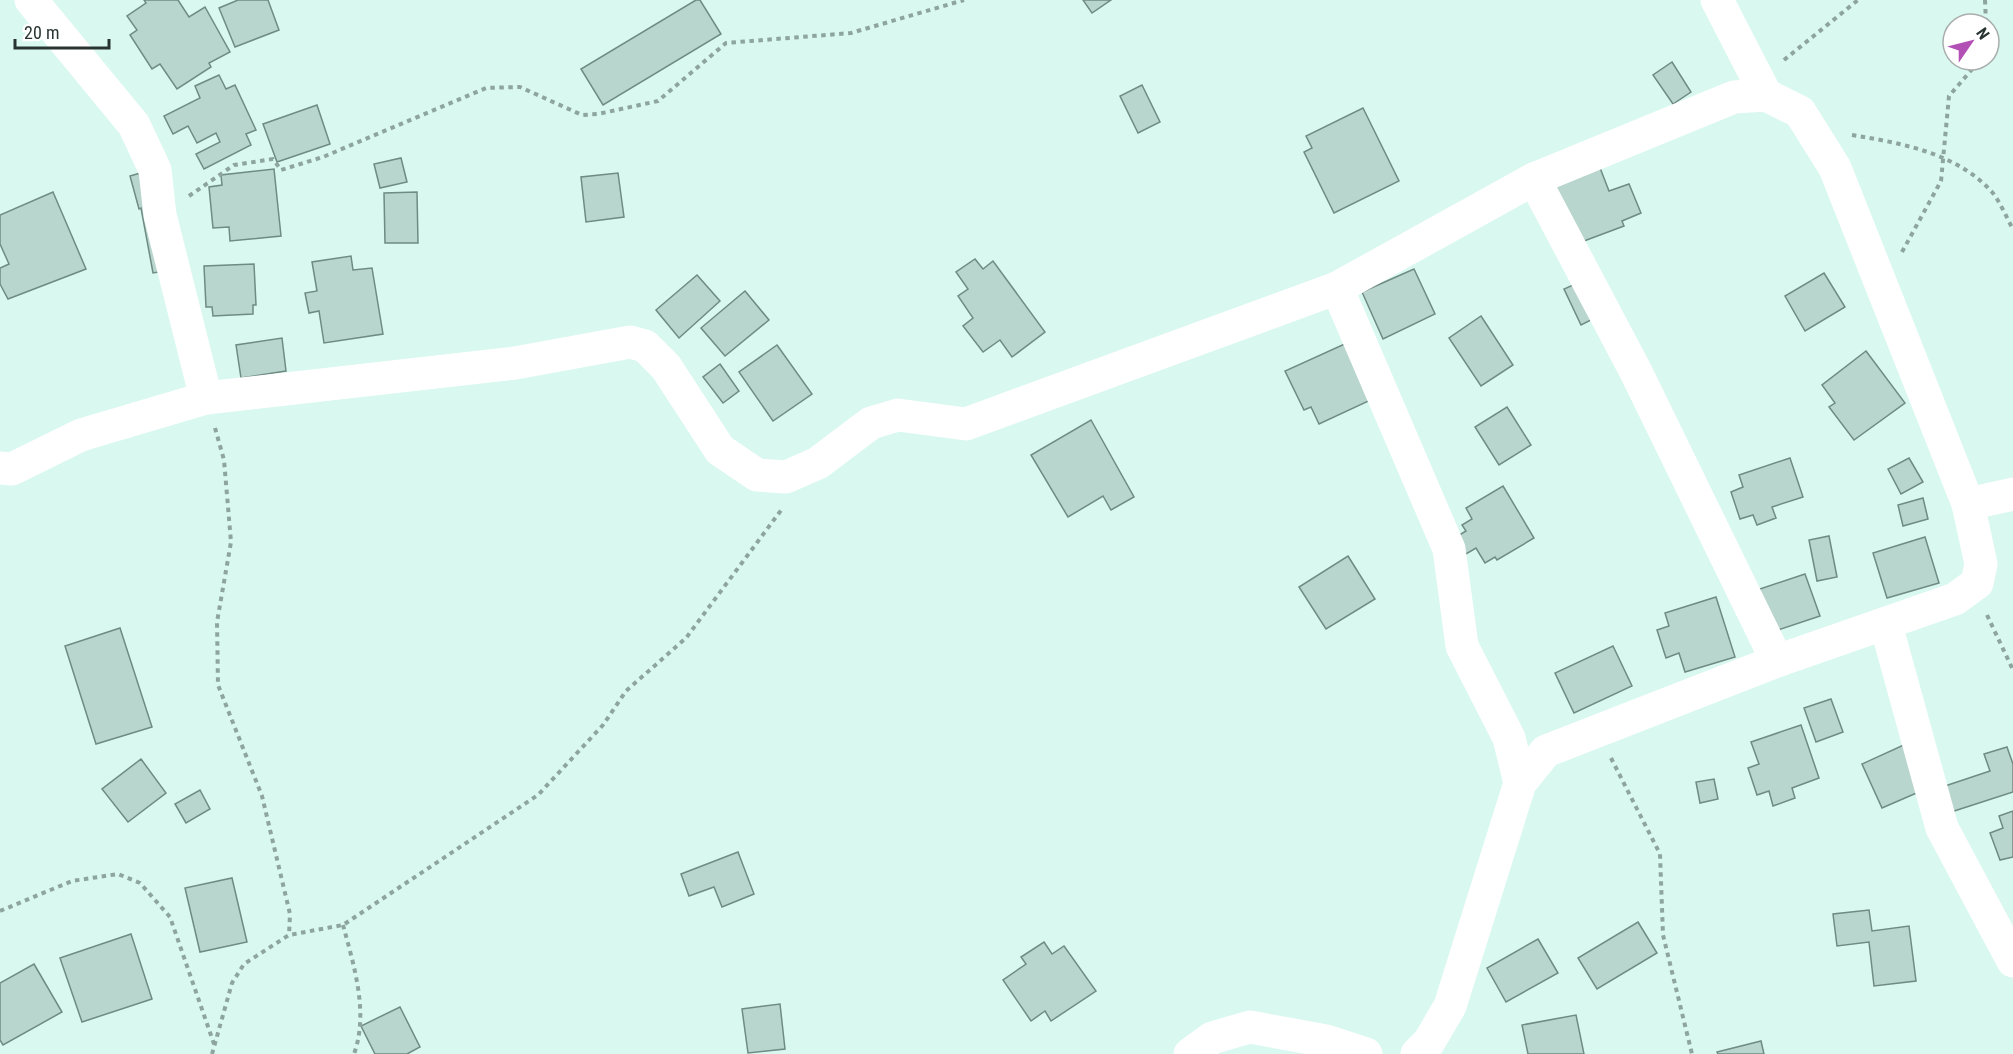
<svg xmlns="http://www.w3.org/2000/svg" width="2013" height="1054" font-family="'Roboto Condensed',sans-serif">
  <rect width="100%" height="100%" fill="#d9f8f0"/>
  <g fill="#b8d6cd" stroke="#6f8b83" stroke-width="1.5">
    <path d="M144 0H178L189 17 205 7 230 52 209 63 211 67 177 89 160 64 152 69 130 35 137 30 127 16 146 3Z"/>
    <path d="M238 0H268L279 30 235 47 219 8Z"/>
    <path d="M696 0H700L721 34 603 105 581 69Z"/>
    <path d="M1083 0H1111L1092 13Z"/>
    <path d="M1672 62 1691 92 1673 104 1653 75Z"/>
    <path d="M219 75 226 89 235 85 256 130 246 134 251 145 204 169 196 154 220 142 216 133 197 143 188 126 173 134 164 116 200 98 195 86Z"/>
    <path d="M1142 85 1160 122 1138 133 1120 96Z"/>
    <path d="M317 105 330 144 277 162 263 124Z"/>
    <path d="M1363 108 1399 181 1334 213 1304 152 1312 148 1306 136Z"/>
    <path d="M401 158 407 182 380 188 374 164Z"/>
    <path d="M1597 160 1609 191 1629 184 1641 213 1622 221 1624 226 1576 244 1550 178Z"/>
    <path d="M274 169 281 236 230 241 229 227 213 228 209 187 222 185 221 175Z"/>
    <path d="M147 171 165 271 153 273 141 208 139 209 130 176Z"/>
    <path d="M618 173 624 217 586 222 581 177Z"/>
    <path d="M53 192 86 269 8 299 0 284V268L9 264 0 244V215Z"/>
    <path d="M417 192 418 243H385L384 193Z"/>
    <path d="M351 256 353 270 372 268 383 334 324 343 319 311 309 313 305 293 317 291 312 262Z"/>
    <path d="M975 259 983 269 993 261 1045 332 1012 357 1000 340 983 352 963 326 973 318 958 296 968 289 956 272Z"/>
    <path d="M254 264 256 305H253V314L213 316 212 307H206L204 266Z"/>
    <path d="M1414 269 1435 314 1383 339 1362 292Z"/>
    <path d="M1824 273 1845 307 1805 331 1785 296Z"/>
    <path d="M697 275 720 301 679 338 656 310Z"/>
    <path d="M1582 281 1599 316 1581 325 1564 289Z"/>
    <path d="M745 291 769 320 725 356 701 328Z"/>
    <path d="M1481 316 1513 365 1481 386 1449 338Z"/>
    <path d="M282 338 286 371 241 378 236 345Z"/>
    <path d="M1349 342 1375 398 1319 424 1311 407 1304 410 1285 371Z"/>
    <path d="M777 345 812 394 773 421 739 372Z"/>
    <path d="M1866 351 1905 403 1854 440 1829 407 1835 403 1822 385Z"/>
    <path d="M720 364 739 391 723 403 703 377Z"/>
    <path d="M1507 407 1531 445 1499 465 1475 427Z"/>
    <path d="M1091 420 1134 497 1111 510 1103 496 1068 517 1031 455Z"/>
    <path d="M1790 458 1803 497 1772 507 1776 518 1757 525 1753 515 1740 519 1731 492 1743 487 1739 475Z"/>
    <path d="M1909 458 1923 482 1901 494 1888 469Z"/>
    <path d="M1503 486 1534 538 1497 560 1495 557 1485 563 1476 548 1466 554 1456 537 1466 531 1462 525 1472 519 1466 508Z"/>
    <path d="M1923 498 1928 519 1903 526 1898 505Z"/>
    <path d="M1829 536 1837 577 1817 581 1809 540Z"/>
    <path d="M1925 537 1939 583 1887 598 1873 553Z"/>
    <path d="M1348 556 1375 599 1326 629 1299 587Z"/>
    <path d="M1805 574 1820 616 1769 633 1754 591Z"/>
    <path d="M1716 597 1735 657 1685 672 1679 653 1666 658 1657 630 1669 626 1665 613Z"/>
    <path d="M120 628 152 727 96 744 65 646Z"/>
    <path d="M1613 646 1632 686 1574 713 1555 673Z"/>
    <path d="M1831 699 1843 732 1816 742 1804 708Z"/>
    <path d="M1801 725 1819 778 1792 788 1795 798 1773 806 1769 791 1757 795 1748 768 1759 764 1751 742Z"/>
    <path d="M1908 743 1928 788 1882 808 1862 764Z"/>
    <path d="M2007 747 2013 764V792L1948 813 1939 788 1990 771 1984 754Z"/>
    <path d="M141 759 166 793 128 822 102 789Z"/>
    <path d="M1714 779 1718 799 1700 803 1696 782Z"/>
    <path d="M200 790 210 809 186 823 175 804Z"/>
    <path d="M2013 811V857L2000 860 1990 833 2003 828 1999 816Z"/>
    <path d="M738 852 754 894 722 907 714 887 689 896 681 874Z"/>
    <path d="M232 878 247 942 200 952 185 888Z"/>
    <path d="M1869 910 1872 931 1909 926 1916 981 1874 986 1869 942 1837 946 1833 914Z"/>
    <path d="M1638 922 1657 953 1597 989 1578 958Z"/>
    <path d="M131 934 152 999 82 1022 60 958Z"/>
    <path d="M1538 939 1558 973 1506 1002 1487 968Z"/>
    <path d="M1044 942 1052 954 1064 946 1096 991 1051 1021 1045 1011 1031 1021 1003 980 1026 964 1021 957Z"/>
    <path d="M34 964 62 1012 3 1045 0 1040V983Z"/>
    <path d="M780 1004 785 1049 748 1053 742 1009Z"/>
    <path d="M400 1007 420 1047 407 1054H375L361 1026Z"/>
    <path d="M1576 1015 1584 1054H1528L1522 1025Z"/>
    <path d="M1761 1041 1764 1054H1718L1717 1052Z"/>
  </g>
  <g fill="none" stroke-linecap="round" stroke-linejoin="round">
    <g stroke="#8ea59f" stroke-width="4" stroke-dasharray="4.5 4.5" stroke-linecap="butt">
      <path d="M1985 0 1986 24"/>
      <path d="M1784 60 1858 0"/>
      <path d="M1852 135C1901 143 1957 153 1992 192 2001 203 2006 217 2013 229"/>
      <path d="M189 196 234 165 273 159 281 170 323 157 486 88 520 87 582 115 598 114 658 101 726 43 851 33 964 0"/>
      <path d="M1902 252 1941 181 1949 96 1980 60"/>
      <path d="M215 428 224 460 231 542 217 622 218 685 262 796 290 914 289 935"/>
      <path d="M1987 615 2013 670"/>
      <path d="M1611 758 1660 854 1663 935 1692 1054"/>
      <path d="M0 911 72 881 118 874 140 883 170 917 214 1044"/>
      <path d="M343 925C354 966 369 1013 354 1054"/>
      <path d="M212 1054 232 983 244 964 289 935 343 925 538 795 603 725 626 691 686 638 782 509"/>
    </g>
    <g stroke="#fff" stroke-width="33">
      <path d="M31 0 134 125 155 170 160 215 206 398"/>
      <path d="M1717 0 1766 95"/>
      <path d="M1534 179 1636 372 1777 661"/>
      <path d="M1337 288 1449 549 1462 646 1509 738 1520 783"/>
      <path d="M0 468 12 469 81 435 206 398 515 363 630 342 645 346 666 367 720 450 757 475 786 477 818 463 871 423 898 415 966 424 1337 288 1534 179 1734 97 1766 95 1800 112 1835 168 1968 504 1981 564 1977 583 1955 599 1777 661 1546 751 1520 783 1450 1006 1429 1042 1417 1054"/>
      <path d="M1968 504 2013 494"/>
      <path d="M1886 625 1942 828 2013 961"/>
      <path d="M1190 1054 1212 1038 1250 1027 1326 1041 1366 1054"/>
    </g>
  </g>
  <g transform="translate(1971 42) rotate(55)"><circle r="28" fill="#ffffff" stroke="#a9aead" stroke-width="1.5"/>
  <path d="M0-4.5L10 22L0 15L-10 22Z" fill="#b350b6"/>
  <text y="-9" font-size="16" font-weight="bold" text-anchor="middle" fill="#283431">N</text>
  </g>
  <path d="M15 39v9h94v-9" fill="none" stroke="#283431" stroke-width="3"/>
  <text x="24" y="39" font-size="18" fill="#283431" stroke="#ffffff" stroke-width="4.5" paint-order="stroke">20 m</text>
</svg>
